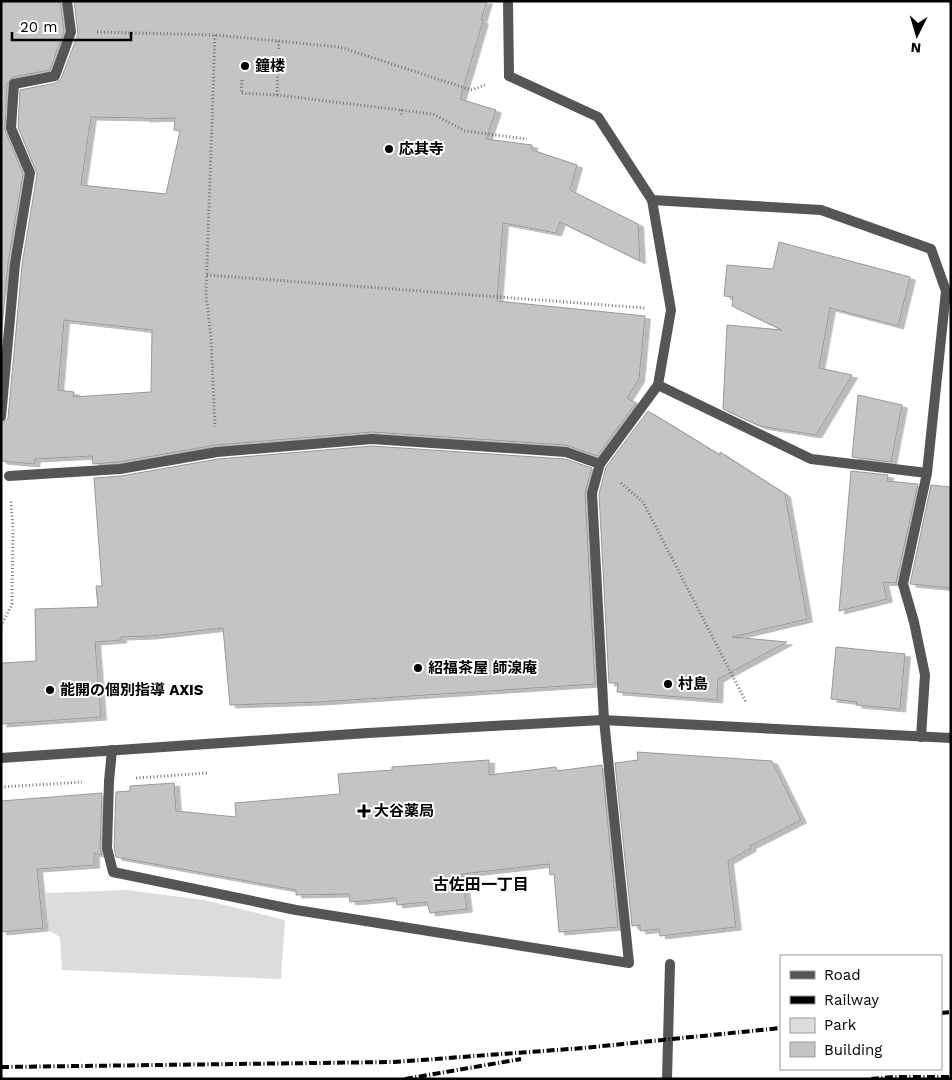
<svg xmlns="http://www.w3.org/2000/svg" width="952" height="1080" font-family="'Work Sans','Noto Sans JP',sans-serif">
  <defs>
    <filter id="shadow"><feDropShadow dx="5.5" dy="3" stdDeviation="0" flood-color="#0004"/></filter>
  </defs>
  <rect width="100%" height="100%" fill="#fff"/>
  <path fill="#dcdcdc" d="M126 890 204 900 285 920 281 979 62 970 60 937 49 931 46 893Z"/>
  <g fill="#c4c4c4" stroke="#999" fill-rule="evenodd" filter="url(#shadow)">
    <path d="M1 1H60L64 31 50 70 13 77 7 83 5 130 23 174 8 263 1 339Z"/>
    <path d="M74 1H487L481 20 483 21 460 99 496 110 486 139 532 145V150L577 165 570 190 638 224 640 261 560 222 556 233 503 223 497 301 645 316 639 379 627 398 636 403 597 456 566 445 372 432 216 445 119 462 93 464 92 456 35 459 34 464 1 461V424L6 421 8 418 22 265 37 174 18 127 20 90 56 83 61 79 78 34ZM91 117 144 118V119L175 118 174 130 180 131 166 194 81 185ZM64 320 152 330 151 392 73 397 74 392 58 390Z"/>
    <path d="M779 242 910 277 898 326 830 308 819 368 852 375 816 435 760 426 723 409 727 325 782 330 732 306 733 297 724 296 727 265 773 269Z"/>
    <path d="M858 395 902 405 891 462 852 457Z"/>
    <path d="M648 411 720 455V452L785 494 807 619 732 637 787 642 718 679 717 700 617 692 618 683H609L599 494 606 467Z"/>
    <path d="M372 446 565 459 592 468 585 493 595 684 319 702 230 705 223 628 150 636 121 637V640L95 642 101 717 1 724V663L36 661 35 609 98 607 96 586H102L94 478 121 476 218 459Z"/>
    <path d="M851 471 888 475 887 481 918 484 896 583 883 582 887 599 839 611Z"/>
    <path d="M931 485 951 487V588L910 584Z"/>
    <path d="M836 647 905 654 900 709 856 705 857 702 831 699Z"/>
    <path d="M637 752 772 761 801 820 750 846 751 848 728 861 736 927 660 936 659 929 640 931V925L632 926 615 763 638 760Z"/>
    <path d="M489 760V775L556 767 557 771 602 765 618 927 559 932 554 874 550 875 549 864 462 874 467 909 430 913 427 902 397 905 396 898 350 902 349 894 296 895V890L116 857 114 847 116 792 130 791V786L174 783 176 811 236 817 235 803 340 794 338 774 392 770V767Z"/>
    <path d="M102 793 100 848 102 855 94 853V865L37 869 43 928 1 932V801Z"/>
  </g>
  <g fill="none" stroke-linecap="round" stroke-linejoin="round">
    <g stroke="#777" stroke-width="3" stroke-dasharray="1 2.5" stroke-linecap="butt">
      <path d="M97 32 215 35 340 47 471 90 485 85"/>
      <path d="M215 35 206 293 211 338 215 427"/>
      <path d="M278 41 279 50"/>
      <path d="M242 80 241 93 277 95 278 64"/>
      <path d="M277 95 433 114 465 131 527 139"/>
      <path d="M401 110 402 117"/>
      <path d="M207 275 645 308"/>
      <path d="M621 483 643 502 746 702"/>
      <path d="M1 626 12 604 13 530 11 501"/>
      <path d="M136 778 207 773"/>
      <path d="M1 787 82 782"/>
    </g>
    <g stroke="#555" stroke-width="10">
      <path d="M508 1 509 76"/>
      <path d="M600 464 658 385 811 459 927 473 903 584 914 622 925 675 921 737"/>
    </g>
    <g stroke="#555" stroke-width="10">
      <path d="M509 76 598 117 652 200 821 210 931 249 946 291 927 473"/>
      <path d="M652 200 671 310 658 385"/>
      <path d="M1 417 15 264 30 173 11 128 14 84 55 76 71 32 67 1"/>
      <path d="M9 476 120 469 217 452 372 439 566 452 600 464 592 493 604 720 629 963 296 910 113 872 107 848 109 781 112 750"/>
      <path d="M667 1079 670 964"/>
    </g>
    <path stroke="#555" stroke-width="10" d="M1 758 368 733 602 720 951 738"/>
    <g stroke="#000" stroke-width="4" stroke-dasharray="8 2.5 1 2.5" stroke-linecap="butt">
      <path d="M941 1013 951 1012"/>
      <path d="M1 1067 394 1062 583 1048 781 1028"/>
      <path d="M405 1079 521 1059"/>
      <path d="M871 1079 894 1077H951"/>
    </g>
  </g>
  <g fill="#000" stroke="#fff" stroke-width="2">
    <circle cx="245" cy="66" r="5"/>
    <circle cx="389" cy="149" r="5"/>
    <circle cx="418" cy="668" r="5"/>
    <circle cx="668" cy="684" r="5"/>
    <circle cx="50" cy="690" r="5"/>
    <path d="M361.5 803.5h5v5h5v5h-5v5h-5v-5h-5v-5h5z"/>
  </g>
  <g text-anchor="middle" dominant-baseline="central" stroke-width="4" stroke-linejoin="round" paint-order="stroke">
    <g font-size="15" font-weight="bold" fill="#000" stroke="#fff" text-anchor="start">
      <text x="255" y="66">鐘楼</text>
      <text x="399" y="149">応其寺</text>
      <text x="428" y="668">紹福茶屋 師湶庵</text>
      <text x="678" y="684">村島</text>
      <text x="60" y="690">能開の個別指導 AXIS</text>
      <text x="374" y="811">大谷薬局</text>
    </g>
    <g font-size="16" font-weight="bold" fill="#000" stroke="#fff">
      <text x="481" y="884">古佐田一丁目</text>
    </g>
  </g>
  <rect width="952" height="1080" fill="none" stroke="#000000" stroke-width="5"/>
  <rect x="780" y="955" width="162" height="115" fill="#ffffff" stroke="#999999"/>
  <rect x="790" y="971" width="25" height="8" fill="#555555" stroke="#999999"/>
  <text x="824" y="980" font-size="15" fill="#000000">Road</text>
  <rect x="790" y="996" width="25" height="8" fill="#000000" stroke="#999999"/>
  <text x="824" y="1005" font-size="15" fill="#000000">Railway</text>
  <rect x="790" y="1018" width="25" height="15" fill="#dcdcdc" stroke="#999999"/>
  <text x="824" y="1030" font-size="15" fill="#000000">Park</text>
  <rect x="790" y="1042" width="25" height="15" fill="#c4c4c4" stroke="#999999"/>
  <text x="824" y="1055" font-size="15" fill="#000000">Building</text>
  <g transform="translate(917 35) rotate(185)" stroke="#ffffff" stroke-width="4" paint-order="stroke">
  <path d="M0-4L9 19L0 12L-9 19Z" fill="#000000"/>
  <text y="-8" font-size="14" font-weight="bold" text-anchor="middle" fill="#000000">N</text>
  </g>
  <path d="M12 32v8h119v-8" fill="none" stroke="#000000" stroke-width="2.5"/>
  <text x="20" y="32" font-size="15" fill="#000000" stroke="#ffffff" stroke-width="4" paint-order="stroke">20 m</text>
</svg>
